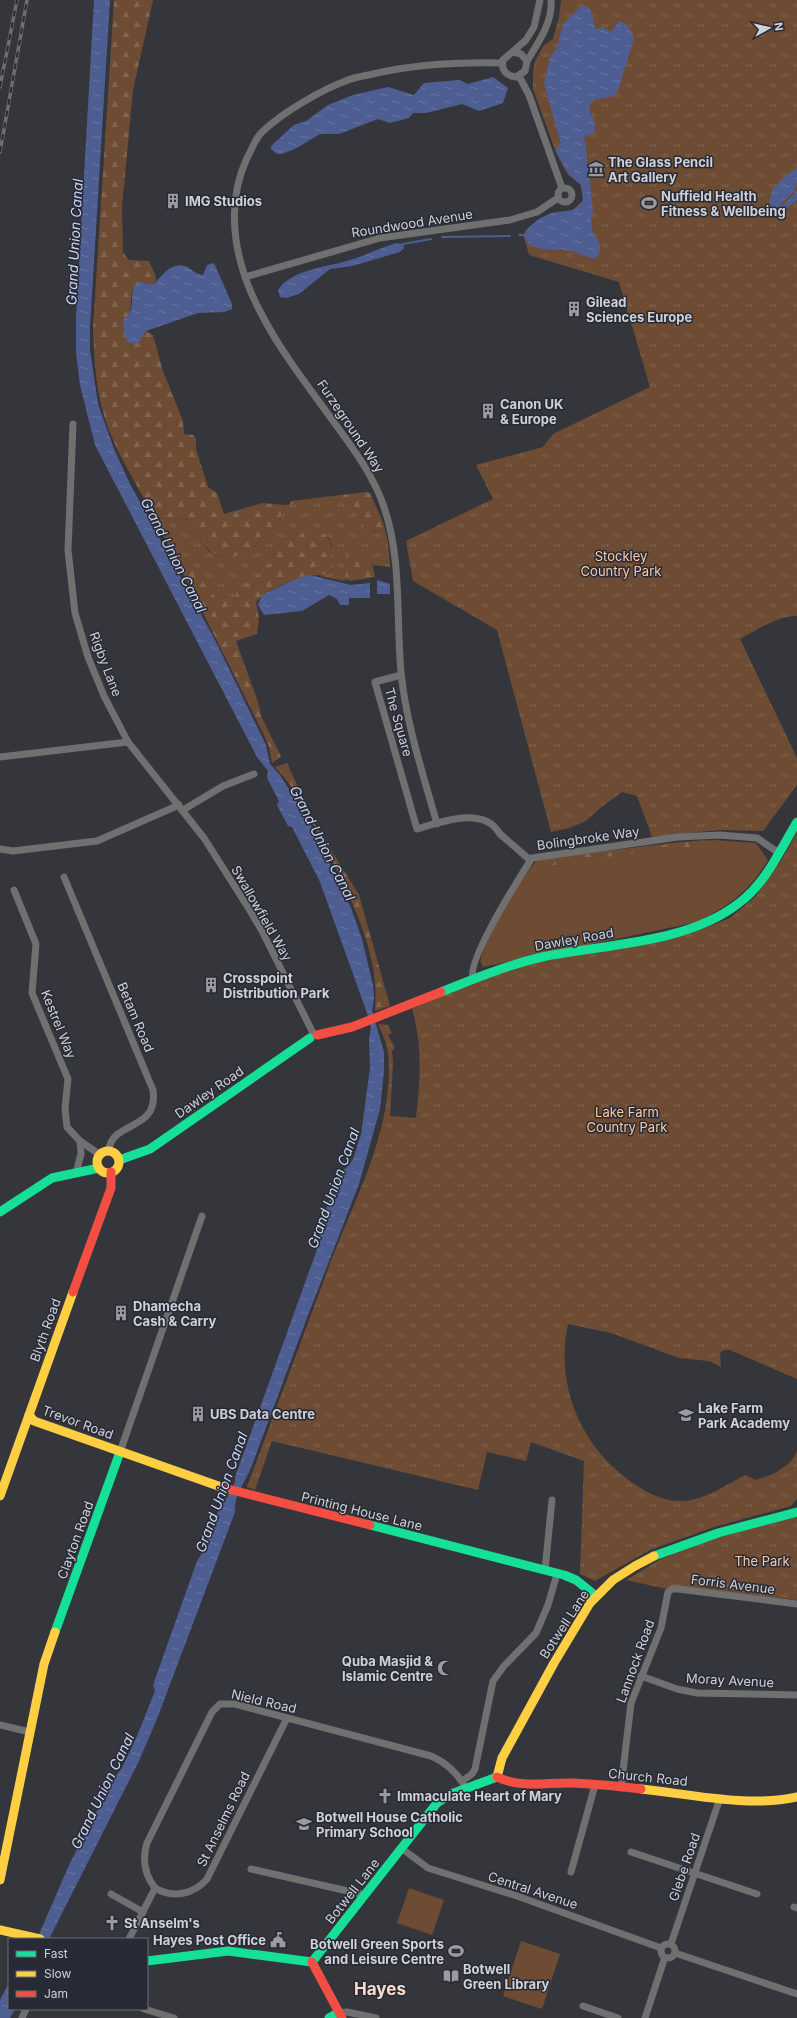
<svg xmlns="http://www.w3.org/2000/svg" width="797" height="2018" font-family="Inter,sans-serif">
  <defs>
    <pattern id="forest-firs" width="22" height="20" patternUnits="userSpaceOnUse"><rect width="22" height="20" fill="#6d4c33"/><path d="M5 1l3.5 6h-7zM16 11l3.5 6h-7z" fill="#816550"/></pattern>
    <pattern id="park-tufts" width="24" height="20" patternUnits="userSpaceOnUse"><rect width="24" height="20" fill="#6d4c33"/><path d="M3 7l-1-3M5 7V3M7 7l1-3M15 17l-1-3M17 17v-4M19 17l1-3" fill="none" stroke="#816550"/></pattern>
    <pattern id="water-ripples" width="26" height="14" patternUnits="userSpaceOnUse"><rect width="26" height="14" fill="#4f5e92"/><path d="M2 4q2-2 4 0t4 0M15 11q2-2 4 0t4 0" fill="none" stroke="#6774a1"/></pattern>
  </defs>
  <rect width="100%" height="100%" fill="#34363c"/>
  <g fill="#6d4c33">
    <path d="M714 840 756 843 768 860C750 891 729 906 697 922L483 967C481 964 480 961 481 958 486 937 522 875 538 859L681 842Z"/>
    <path d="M409 1888 444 1900 432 1935 397 1923Z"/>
    <path d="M521 1941 560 1954 542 2009 503 1996Z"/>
  </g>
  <g fill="url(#forest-firs)">
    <path d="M114 0H153L133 90 122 207 123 252 129 260 149 261 156 277 155 284H146L139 281 132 291 130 313 146 331 153 335 163 371 183 421 184 434 193 435 196 439V449L208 487 217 493 224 514 263 503 284 505 279 522 272 530 261 538 255 546 230 559 210 552 199 537 190 519 181 520 154 517C138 486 116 453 105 419 96 390 94 359 93 329Z"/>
    <path d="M366 492 370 493 383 522 382 528 378 531 367 532C363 516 350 503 333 499L290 505 291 501Z"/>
    <path d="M319 530C339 544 326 549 334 566 327 578 320 574 309 576 293 579 266 590 256 602L259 618 257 634 236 641 258 702 262 718 281 757 272 763 269 747 263 733 184 575 193 569 203 571V577L201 579 217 598 228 596 235 599 236 591C249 580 261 572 272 558 277 552 277 545 284 540 294 534 308 532 319 530Z"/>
    <path d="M354 545 364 557 372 562 375 577 351 581 345 579 346 546Z"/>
    <path d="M287 763 315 824 359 895 390 1006 375 1011C381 954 350 897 325 847 311 820 297 789 275 767Z"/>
    <path d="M704 840 702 845 692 847 588 859 544 867 543 859Z"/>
  </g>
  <g fill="url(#park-tufts)">
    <path d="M561 0H797V616C777 616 757 630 740 639L797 758V785L763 831 719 830 652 837 637 796 622 792 600 808 586 821 569 828 551 832 497 630 413 581 406 541 493 499 476 465 543 447 553 434 650 387 619 282 529 255 524 237 525 231 528 228 551 213 573 210 583 200 581 185 569 175 564 168 555 150 533 89V71L535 61 544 45 553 39 559 17Z"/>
    <path d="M333 499C351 503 362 515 367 532L378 531 382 528 383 522 388 542 390 567 373 565 372 562 364 557 354 545 347 546 345 581 320 576 331 571 334 566C331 559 328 554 332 546L329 538 319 530 295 535 285 540 279 545 270 563 257 576 236 591 235 599 228 596 217 599 201 579 203 577V571L193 569 184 575 154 517 181 520 190 519 199 537 209 552 230 559 255 546 261 538 272 530 279 522 284 505Z"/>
    <path d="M797 832V1379L730 1350H724L720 1353 721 1367 709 1361 679 1358 611 1333 568 1324C555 1385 580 1445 630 1481 645 1492 664 1502 683 1501 705 1500 726 1485 745 1475L756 1480C771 1476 791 1467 797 1451V1499L791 1506 714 1527 650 1550 595 1581 580 1574 584 1461 531 1442 526 1461 487 1452 478 1490 272 1441 255 1490 247 1487C273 1417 299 1347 325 1277 350 1207 396 1130 388 1053 387 1043 382 1033 378 1024L388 1025 392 1033 388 1035 395 1048 392 1051 393 1064 390 1116 416 1118C420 1081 423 1046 412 1009L450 991 524 965 564 957 636 946 700 930 730 918 755 897 782 859Z"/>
    <path d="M797 1516V1600L671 1586 667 1589 626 1580 659 1560 706 1541Z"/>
  </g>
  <g fill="url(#water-ripples)">
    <path d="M94 0H110L90 327V350L98 404 114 449 130 484 215 640 266 745 270 764 280 775 307 818 351 908 362 939 373 985 374 998 372 1011 384 1052V1071L380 1109 359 1184 305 1323 252 1465C246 1482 234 1493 235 1512L157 1719 138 1763 49 1939H37L69 1865 114 1778 122 1768 137 1736 155 1691 153 1685 197 1561 201 1555 223 1499 227 1498 235 1482V1477L320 1241 319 1227 340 1174 349 1165 353 1159 361 1134 370 1068 369 1040 371 1027 367 1013 320 882 292 827 288 826 277 805 279 801 267 778 268 771 257 757 95 445 80 385 76 353V317Z"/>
    <path d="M581 6H587C595 13 591 21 596 29L604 27 608 31H612L619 21C627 23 632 31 634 38L618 91C611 100 604 97 594 100L589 107 591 115 594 118 595 131 592 134 587 135 584 138 586 148 593 210 591 220 592 230 600 246 599 254 596 258H592C584 256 575 251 567 250 553 248 533 254 524 237 526 226 542 216 552 213 559 211 568 212 574 209 578 207 581 204 583 200L581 185 569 175 555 150 561 144 544 84 550 57 557 48 563 24Z"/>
    <path d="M493 77 508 88 503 103 479 111 462 104 426 113H413L409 118 390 123 378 119 339 134H320L297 148 282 154H277L271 149V146L294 125 306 121 328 105 353 95 388 87 414 95 424 83 459 80 468 84Z"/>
    <path d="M797 168V184L795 183V191L779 205 784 204 797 191V200L784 210 774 209 769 203 772 190C778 183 788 173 797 168Z"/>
    <path d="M396 243 403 244 404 248 400 252 352 266 330 269 299 294 286 298 280 297 278 290C291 270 326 267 347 261 364 256 380 248 396 243Z"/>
    <path d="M214 263 232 304V309L224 312 198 313 146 331 137 344 127 342 124 332 123 320C125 318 129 315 130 312 135 301 128 289 139 281L146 284H154C163 274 174 259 189 268 195 272 196 274 203 275L207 265Z"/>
    <path d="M310 575 351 585 370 583V598H349V605H340L337 599 329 595 302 611 264 615 258 605 262 595 298 578Z"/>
    <path d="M377 580 390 584V594H377Z"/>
    <path d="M9 1983V2009H15L10 2018H0V2000Z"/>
  </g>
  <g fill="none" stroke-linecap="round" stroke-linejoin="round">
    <g stroke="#4f5e92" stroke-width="2">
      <path d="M519 235H525"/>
      <path d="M442 237 510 236"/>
      <path d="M403 244 431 239"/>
    </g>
    <g stroke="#707070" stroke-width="7">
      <path d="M513 52 521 54 527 61 525 71 516 77C506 76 501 70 503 60L526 40 534 27 540 0"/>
      <path d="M527 61C538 43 553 22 551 0"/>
      <path d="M519 76 529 95 562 188"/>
      <circle cx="565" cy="195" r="7"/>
      <path d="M245 277 380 238 510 220 537 212 558 198"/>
      <path d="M73 424 68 550 75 613 88 657 104 696 128 742 204 838 249 909 262 931 313 1033"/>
      <path d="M401 675 375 682 417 829C441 822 484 805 500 834L530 860"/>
      <path d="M0 757 128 742"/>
      <path d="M183 810 223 786 254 774"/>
      <path d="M437 824C423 774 406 723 401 672 396 618 402 559 384 507 374 477 355 451 336 425 311 390 283 355 263 317 236 268 223 210 247 158 252 149 255 139 262 132 283 112 321 90 348 80 356 77 364 76 373 74 416 64 458 62 502 63"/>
      <path d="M0 849 13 851 97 841 179 805"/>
      <path d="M64 877 153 1090C159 1132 112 1120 109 1150"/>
      <path d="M14 890 36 944 32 993 68 1079 65 1109 67 1127 80 1141 99 1154"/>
      <path d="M473 979C466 961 520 877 532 858L678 837 720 835 757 838 779 853"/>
      <path d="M76 1173 81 1154 80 1141"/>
      <path d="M120 1452 202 1216"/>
      <path d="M545 1570 552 1500"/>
      <path d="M641 1676 677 1689 697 1693 797 1695"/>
      <path d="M287 1718 207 1879C194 1894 173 1899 155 1888 145 1875 142 1859 147 1843L212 1712 220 1704H235L431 1756C445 1762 459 1774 466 1789"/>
      <path d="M0 1725 30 1732"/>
      <path d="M462 1781 472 1774 475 1769 493 1681 504 1666 536 1633 548 1605 557 1574"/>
      <path d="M621 1788 631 1703 661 1628 668 1592 672 1589H678L797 1604"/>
      <path d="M401 1848 428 1868 517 1896 661 1948"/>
      <path d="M631 1852 757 1894"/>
      <path d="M251 1869 365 1895"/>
      <path d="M571 1872 595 1785"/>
      <path d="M111 1894 143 1912"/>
      <path d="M794 1907 797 1908"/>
      <path d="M129 1939 155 1888"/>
      <circle cx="668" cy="1951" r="7"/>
      <path d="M671 1944 720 1798"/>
      <path d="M675 1953 797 1994"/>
      <path d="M583 2006 618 2018"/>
      <path d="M144 2009 174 2018"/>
      <path d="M338 2013 347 2012 376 2018"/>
      <path d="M22 2018 26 2009"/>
      <path d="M645 2018 665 1957"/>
    </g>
    <g stroke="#16e098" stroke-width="9">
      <path d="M441 992C474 979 507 965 542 957 604 944 687 944 739 903 766 883 780 850 797 822"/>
      <path d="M119 1160 150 1149 310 1038"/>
      <path d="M0 1212 52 1178 99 1168"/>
      <path d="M370 1525 564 1575 576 1580 596 1596"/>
      <path d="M654 1556 718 1533 797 1512"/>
      <path d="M55 1632 120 1452"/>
      <path d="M147 1961 228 1951 312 1962"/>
      <path d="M312 1962 437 1803 451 1794 497 1777"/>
      <path d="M329 2018 338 2013"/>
    </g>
    <g stroke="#ffcf43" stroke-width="9">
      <circle cx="108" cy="1162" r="11"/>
      <path d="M29 1415 34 1421 224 1488"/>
      <path d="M0 1496 73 1292"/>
      <path d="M497 1777 502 1758 554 1663 590 1603 613 1580 635 1566 654 1556"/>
      <path d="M641 1789C689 1794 750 1808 797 1797"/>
      <path d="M0 1880 44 1664 55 1632"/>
      <path d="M0 1930 40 1939"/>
    </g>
    <g stroke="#f24e42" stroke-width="9">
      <path d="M317 1035 352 1027 441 992"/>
      <path d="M73 1292 111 1188V1172"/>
      <path d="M224 1488 370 1525"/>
      <path d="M497 1777C522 1789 547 1782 573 1783 596 1784 618 1786 641 1789"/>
      <path d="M312 1962 342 2018"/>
    </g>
    <defs>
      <g id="rail">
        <path d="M0 87 17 0"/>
        <path d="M0 152 27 0"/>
      </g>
    </defs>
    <use href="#rail" stroke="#6e6e71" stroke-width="3.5"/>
    <use href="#rail" stroke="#282b35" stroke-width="2" stroke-dasharray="6" stroke-linecap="butt"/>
  </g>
  <defs>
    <symbol id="museum-bare" viewBox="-9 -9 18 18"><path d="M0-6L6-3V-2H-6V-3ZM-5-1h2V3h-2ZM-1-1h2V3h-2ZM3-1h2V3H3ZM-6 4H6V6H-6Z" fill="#999ba1" stroke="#282b35" stroke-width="2.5" paint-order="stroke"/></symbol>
    <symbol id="building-bare" viewBox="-9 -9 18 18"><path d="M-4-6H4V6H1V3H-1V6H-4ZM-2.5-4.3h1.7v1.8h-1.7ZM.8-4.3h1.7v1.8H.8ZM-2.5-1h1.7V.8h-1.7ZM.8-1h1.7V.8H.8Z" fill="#999ba1" stroke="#282b35" stroke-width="2.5" paint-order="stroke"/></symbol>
    <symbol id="stadium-bare" viewBox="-9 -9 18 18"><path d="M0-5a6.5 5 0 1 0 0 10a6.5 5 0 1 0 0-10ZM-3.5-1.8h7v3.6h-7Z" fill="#999ba1" stroke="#282b35" stroke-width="2.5" paint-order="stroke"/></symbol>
    <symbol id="school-bare" viewBox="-9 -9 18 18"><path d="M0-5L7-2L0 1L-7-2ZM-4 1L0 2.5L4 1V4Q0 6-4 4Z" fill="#999ba1" stroke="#282b35" stroke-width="2.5" paint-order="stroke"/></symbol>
    <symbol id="mosque-bare" viewBox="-9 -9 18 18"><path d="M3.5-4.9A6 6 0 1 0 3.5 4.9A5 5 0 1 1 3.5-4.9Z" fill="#999ba1" stroke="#282b35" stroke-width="2.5" paint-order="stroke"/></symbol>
    <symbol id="church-bare" viewBox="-9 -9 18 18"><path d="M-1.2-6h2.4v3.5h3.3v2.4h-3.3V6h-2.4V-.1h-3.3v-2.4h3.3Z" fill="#999ba1" stroke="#282b35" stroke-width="2.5" paint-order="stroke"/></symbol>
    <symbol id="civic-bare" viewBox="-9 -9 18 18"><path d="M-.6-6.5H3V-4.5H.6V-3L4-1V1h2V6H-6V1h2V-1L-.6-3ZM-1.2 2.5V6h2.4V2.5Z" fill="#999ba1" stroke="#282b35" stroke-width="2.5" paint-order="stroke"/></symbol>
    <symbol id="library-bare" viewBox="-9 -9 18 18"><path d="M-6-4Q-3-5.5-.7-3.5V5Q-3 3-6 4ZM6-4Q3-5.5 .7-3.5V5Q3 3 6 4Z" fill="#999ba1" stroke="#282b35" stroke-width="2.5" paint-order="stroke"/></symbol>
  </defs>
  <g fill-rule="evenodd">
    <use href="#museum-bare" x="585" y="158" width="22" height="22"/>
    <use href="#building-bare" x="162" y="190" width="22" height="22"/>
    <use href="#stadium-bare" x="638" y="192" width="22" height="22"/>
    <use href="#building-bare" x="563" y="298" width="22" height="22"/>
    <use href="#building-bare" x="477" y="400" width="22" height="22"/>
    <use href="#building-bare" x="200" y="974" width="22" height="22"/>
    <use href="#building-bare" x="110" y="1302" width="22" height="22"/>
    <use href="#building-bare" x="187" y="1403" width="22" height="22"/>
    <use href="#school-bare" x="675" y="1404" width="22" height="22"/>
    <use href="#mosque-bare" x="434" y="1657" width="22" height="22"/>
    <use href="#church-bare" x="374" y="1785" width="22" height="22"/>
    <use href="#school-bare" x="293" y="1813" width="22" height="22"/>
    <use href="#church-bare" x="101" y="1912" width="22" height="22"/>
    <use href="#civic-bare" x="267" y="1929" width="22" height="22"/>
    <use href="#stadium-bare" x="445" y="1940" width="22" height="22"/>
    <use href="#library-bare" x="440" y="1965" width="22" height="22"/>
  </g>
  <g text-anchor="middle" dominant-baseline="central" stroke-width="3" stroke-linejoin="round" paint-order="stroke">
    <g font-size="13" font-weight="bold" fill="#cfd1d8" stroke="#282b35" text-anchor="start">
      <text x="608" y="162">The Glass Pencil<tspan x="608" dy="15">Art Gallery</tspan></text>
      <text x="661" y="196">Nuffield Health<tspan x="661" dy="15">Fitness &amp; Wellbeing</tspan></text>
      <text x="185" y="201">IMG Studios</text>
      <text x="586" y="302">Gilead<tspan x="586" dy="15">Sciences Europe</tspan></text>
      <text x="500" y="404">Canon UK<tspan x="500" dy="15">&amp; Europe</tspan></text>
      <text x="223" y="978">Crosspoint<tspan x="223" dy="15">Distribution Park</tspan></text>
      <text x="133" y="1306">Dhamecha<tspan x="133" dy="15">Cash &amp; Carry</tspan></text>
      <text x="698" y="1408">Lake Farm<tspan x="698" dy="15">Park Academy</tspan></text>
      <text x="210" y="1414">UBS Data Centre</text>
      <text x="433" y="1661" text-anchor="end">Quba Masjid &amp;<tspan x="433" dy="15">Islamic Centre</tspan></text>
      <text x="397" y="1796">Immaculate Heart of Mary</text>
      <text x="316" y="1817">Botwell House Catholic<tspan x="316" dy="15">Primary School</tspan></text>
      <text x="124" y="1923">St Anselm's</text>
      <text x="266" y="1940" text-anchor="end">Hayes Post Office</text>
      <text x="444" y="1944" text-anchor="end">Botwell Green Sports<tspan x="444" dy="15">and Leisure Centre</tspan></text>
      <text x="463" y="1969">Botwell<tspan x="463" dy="15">Green Library</tspan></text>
    </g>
    <g font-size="13" fill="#cfd1d8" stroke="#282b35">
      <text transform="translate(412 223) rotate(-9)">Roundwood Avenue</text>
      <text transform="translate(351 426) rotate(56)">Furzeground Way</text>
      <text transform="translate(106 664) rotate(69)">Rigby Lane</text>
      <text transform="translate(399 722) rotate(74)">The Square</text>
      <text transform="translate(588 838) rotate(-8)">Bolingbroke Way</text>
      <text transform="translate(262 913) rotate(60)">Swallowfield Way</text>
      <text transform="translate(574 939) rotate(-10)">Dawley Road</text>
      <text transform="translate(136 1017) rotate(67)">Betam Road</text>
      <text transform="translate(59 1024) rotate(68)">Kestrel Way</text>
      <text transform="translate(209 1092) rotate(-35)">Dawley Road</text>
      <text transform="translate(45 1330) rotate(-70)">Blyth Road</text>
      <text transform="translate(78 1422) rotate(20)">Trevor Road</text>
      <text transform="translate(362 1511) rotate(14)">Printing House Lane</text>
      <text transform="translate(75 1540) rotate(-70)">Clayton Road</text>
      <text transform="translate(733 1584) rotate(7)">Forris Avenue</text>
      <text transform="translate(564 1624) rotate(-57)">Botwell Lane</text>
      <text transform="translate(635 1661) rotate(-70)">Lannock Road</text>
      <text transform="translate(730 1680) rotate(3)">Moray Avenue</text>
      <text transform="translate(264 1701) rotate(13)">Nield Road</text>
      <text transform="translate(648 1777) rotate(6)">Church Road</text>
      <text transform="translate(223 1819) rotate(-64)">St Anselms Road</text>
      <text transform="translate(684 1867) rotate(-71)">Glebe Road</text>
      <text transform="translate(533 1890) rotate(18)">Central Avenue</text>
      <text transform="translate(352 1891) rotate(-52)">Botwell Lane</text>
    </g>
    <g font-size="13" fill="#fccba8" stroke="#282b35">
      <text x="621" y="556">Stockley<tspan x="621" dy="15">Country Park</tspan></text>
      <text x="627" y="1112">Lake Farm<tspan x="627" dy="15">Country Park</tspan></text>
      <text x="762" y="1561">The Park</text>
    </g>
    <g font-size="14" font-style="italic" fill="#c9d4f6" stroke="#282b35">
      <text transform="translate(74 242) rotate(-87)">Grand Union Canal</text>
      <text transform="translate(174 555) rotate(63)">Grand Union Canal</text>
      <text transform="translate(323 843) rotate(63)">Grand Union Canal</text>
      <text transform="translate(333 1188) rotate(-70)">Grand Union Canal</text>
      <text transform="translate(221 1492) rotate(-70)">Grand Union Canal</text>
      <text transform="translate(102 1791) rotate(-64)">Grand Union Canal</text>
    </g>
    <g font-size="17" font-weight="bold" fill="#f8dcc9" stroke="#282b35">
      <text x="380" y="1989">Hayes</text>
    </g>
  </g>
  <rect x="8" y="1938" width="140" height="72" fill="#282b35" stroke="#6b6d76"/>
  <rect x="16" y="1951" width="20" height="6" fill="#16e098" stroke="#6b6d76"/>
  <text x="44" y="1958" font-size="12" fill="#cfd1d8">Fast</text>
  <rect x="16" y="1971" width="20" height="6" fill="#ffcf43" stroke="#6b6d76"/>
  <text x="44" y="1978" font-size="12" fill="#cfd1d8">Slow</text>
  <rect x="16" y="1991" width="20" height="6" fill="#f24e42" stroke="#6b6d76"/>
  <text x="44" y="1998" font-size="12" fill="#cfd1d8">Jam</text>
  <g transform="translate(769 28) rotate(82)" stroke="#282b35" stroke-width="3" paint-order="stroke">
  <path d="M0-3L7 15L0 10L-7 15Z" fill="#cfd1d8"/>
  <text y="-6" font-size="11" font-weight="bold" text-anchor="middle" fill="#cfd1d8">N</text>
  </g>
</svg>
